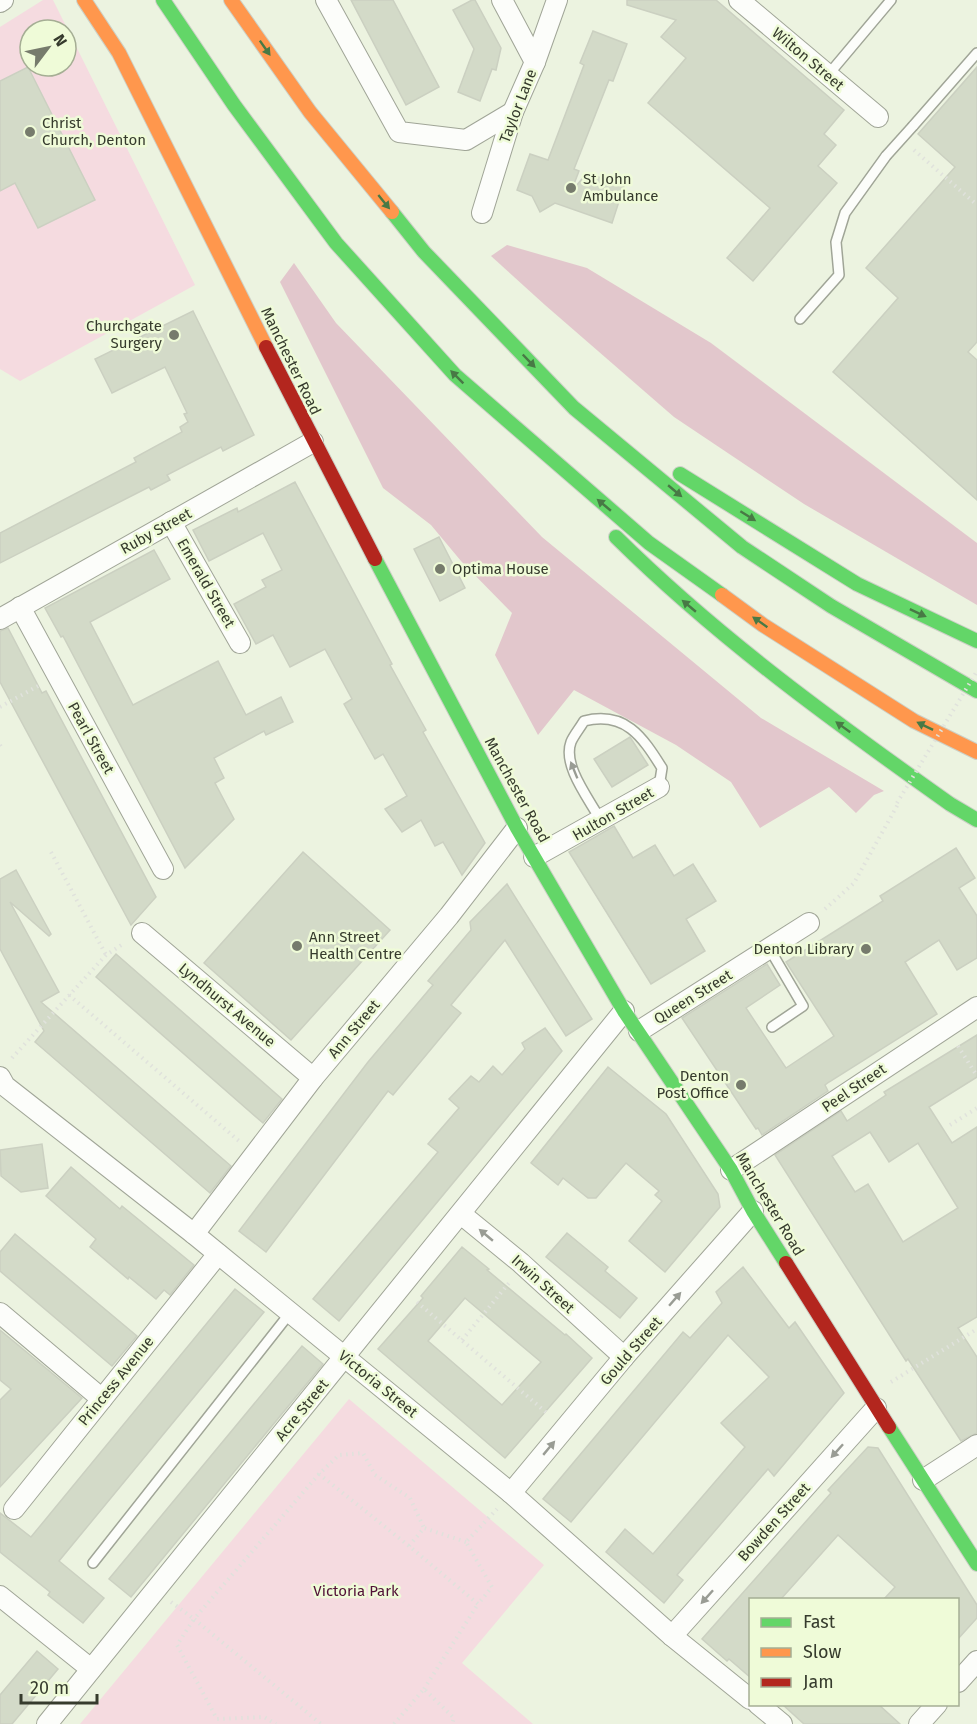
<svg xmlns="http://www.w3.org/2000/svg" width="977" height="1724" font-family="'Fira Sans',sans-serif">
  <rect width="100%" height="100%" fill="#ecf3e0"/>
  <g fill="#f5dbe0" fill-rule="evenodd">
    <path d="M43 0H53L195 285 20 381 0 369V27ZM30 30H66V66H30Z"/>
    <path d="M349 1399 544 1565 462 1663 533 1724H80Z"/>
  </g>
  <g fill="#e2c7cc">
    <path d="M507 245 587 268 711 343 977 543V605L804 504 674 417 545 305 491 256Z"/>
    <path d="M294 263 336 323 542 537 761 718 884 791 874 795 856 813 829 787 760 828 731 782 676 745 574 690 538 735 495 655 512 613 461 561 431 525 383 488 280 282Z"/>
  </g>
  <g fill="#d3dac8" stroke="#cbd0c1" stroke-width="1.5" fill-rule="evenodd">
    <path d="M351 0H393L439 87 406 105Z"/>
    <path d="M472 0H475L501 48 496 70 492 69 480 101 458 92 474 49 453 10Z"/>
    <path d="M627 0H716L844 110 824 134 836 145 818 166 837 183 753 281 727 258 770 208 648 103 686 58 661 37 676 20 627 5Z"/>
    <path d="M593 31 627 44 613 81 609 80 574 169 579 171 571 192 587 173 624 186 612 223 555 203 540 212 532 196 517 190 530 154 548 160 584 65 580 63Z"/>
    <path d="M28 67 95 200 38 228 15 183 0 191V81Z"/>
    <path d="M977 67V342L968 352 977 360V500L833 372 898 298 866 268 955 167 918 134Z"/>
    <path d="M193 311 254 435 223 451 221 447 167 475 170 480 151 490 149 487 0 563V533L136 462 134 458 182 432 180 427 188 422 184 414 187 413 165 367 112 393 95 359Z"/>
    <path d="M295 482 392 664 390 665 426 730 423 732 485 843 462 875 443 842 435 846 421 820 402 832 385 809 407 796 383 754 375 759 344 704 352 699 325 649 290 667 273 635 256 644 234 604 266 587 262 580 282 570 263 533 209 561 193 530 237 508 238 512Z"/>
    <path d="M439 537 465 588 440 601 414 549Z"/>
    <path d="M154 550 170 579 90 622 133 705 218 661 246 715 281 697 293 722 266 735 264 731 214 758 224 778 215 783 234 819 185 868 63 636 61 637 45 608Z"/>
    <path d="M8 628 42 693 46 691 156 897 131 925 0 682V631Z"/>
    <path d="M630 737 648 765 612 787 594 759Z"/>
    <path d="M614 826 633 858 655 845 674 876 693 864 716 901 686 919 705 951 651 984 569 852Z"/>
    <path d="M956 848 975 878 959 888 977 916V958L957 970 939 940 905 962 937 1014 829 1082 825 1085 828 1091 762 1135 758 1128 756 1129 682 1018 767 964 780 985 746 1008 786 1068 834 1036 786 962 883 901 880 896Z"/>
    <path d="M303 852 390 930 291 1040 204 963Z"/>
    <path d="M16 870 51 934 49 936 10 902 59 992 41 1002 231 1166 210 1193 35 1042 44 1031 0 949V879Z"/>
    <path d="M507 884 592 1019 566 1036 505 940 451 1005 461 1013 393 1095 388 1091 266 1252 239 1231 368 1062 433 985 428 981 471 930 470 922Z"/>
    <path d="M116 954 282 1099 263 1123 96 977Z"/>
    <path d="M545 1028 562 1051 339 1321 313 1299 438 1152 428 1144 459 1108 449 1099 471 1076 479 1082 493 1066 502 1075 525 1049 522 1043Z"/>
    <path d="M977 1035V1077L929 1107 952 1143 977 1127V1317L958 1328 977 1357V1433L961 1441 908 1359 906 1361 775 1155 841 1111 847 1121 886 1095 884 1092ZM870 1132 889 1162 918 1143 958 1208 903 1242 868 1184 855 1192 832 1156Z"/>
    <path d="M608 1067 666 1114 718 1194 720 1207 665 1272 629 1241 662 1201 655 1195 659 1191 626 1163 596 1198H588L563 1178 558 1185 531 1163Z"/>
    <path d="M42 1144 48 1188 21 1192 1 1176 0 1150Z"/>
    <path d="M71 1167 120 1209 122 1206 194 1265 170 1295 164 1290 156 1299 129 1277 128 1279 90 1247 96 1239 46 1196Z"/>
    <path d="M567 1233 608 1267 605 1271 637 1298 620 1318 546 1257Z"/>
    <path d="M15 1234 137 1336 112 1366 0 1271V1252Z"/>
    <path d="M462 1247 489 1269 487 1270 565 1335 566 1334 592 1358 505 1458 378 1349 423 1298 421 1296ZM465 1298 541 1362 502 1405 428 1341Z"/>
    <path d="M743 1267 789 1328 795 1322 844 1393 774 1476 768 1469 677 1575 683 1580 664 1603 606 1552 625 1529 653 1554 745 1447 721 1423 769 1377 728 1335 571 1522 543 1499 683 1332 690 1338 722 1303 716 1292Z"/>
    <path d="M235 1289 264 1312 59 1561 104 1598 83 1623 48 1595 50 1592 0 1552V1513L31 1537Z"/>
    <path d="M0 1330 82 1398 0 1487V1400L11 1389 0 1380Z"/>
    <path d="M302 1346 323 1364 131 1597 109 1579Z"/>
    <path d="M868 1447 878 1448 977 1605V1618L957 1640V1599H884L895 1587 838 1535 781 1599H750V1677L729 1659 727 1661 702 1639 831 1493 828 1490Z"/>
    <path d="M37 1651 58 1669 12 1724H0V1695Z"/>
    <path d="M782 1704H878L900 1724H804Z"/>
  </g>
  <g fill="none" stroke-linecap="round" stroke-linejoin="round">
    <defs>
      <g id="lane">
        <path d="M828 75 891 0"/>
        <path d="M913 126 977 53"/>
        <path d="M800 319 839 275 836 242 845 213 886 156"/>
        <path d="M601 821C590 800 562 766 571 742 574 735 580 728 584 721 625 711 642 736 662 768L659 787"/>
        <path d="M769 948 803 1006 772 1027"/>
        <path d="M93 1563 290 1313"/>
      </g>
      <g id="street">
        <path d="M326 0 399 132 466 140 513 112"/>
        <path d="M502 0 535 62"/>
        <path d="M739 0 878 117"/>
        <path d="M0 2 3 0"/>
        <path d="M482 213 513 112 535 62 557 0"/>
        <path d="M171 522 240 643"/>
        <path d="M20 607 163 869"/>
        <path d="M0 619 313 442"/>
        <path d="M534 857 659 787"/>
        <path d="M142 933 313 1078"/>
        <path d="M639 1031 809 923"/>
        <path d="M0 1077 5 1086 194 1234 511 1493 672 1636 750 1699"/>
        <path d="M731 1170 977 1007"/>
        <path d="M461 1214 521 1263 624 1357"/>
        <path d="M194 1234 313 1078 449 916 517 828"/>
        <path d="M0 1313 102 1399"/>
        <path d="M923 1480 977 1445"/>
        <path d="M511 1493 624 1357 753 1211"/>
        <path d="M14 1509 218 1254"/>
        <path d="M0 1596 91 1669"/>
        <path d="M672 1636 876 1408"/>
        <path d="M958 1682 977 1661"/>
        <path d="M758 1704 782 1724"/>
        <path d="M47 1724 624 1011"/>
        <path d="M919 1724 937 1704"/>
      </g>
      <g id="fast">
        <path d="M163 0 234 105 336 243 455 375 649 543 722 595"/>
        <path d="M392 212 424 252 574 408 742 547 831 606 977 691"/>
        <path d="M680 474 857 584 977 641"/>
        <path d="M616 537C718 638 833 721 950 804L977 820"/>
        <path d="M375 559 517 828 624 1011 731 1170 753 1211 786 1263"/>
        <path d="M889 1427 977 1564"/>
      </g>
      <g id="slow">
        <path d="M84 0 119 53 266 347"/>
        <path d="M231 0 310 112 392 212"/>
        <path d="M722 595 763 625 914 721 977 752"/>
      </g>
      <g id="jam">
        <path d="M266 347 375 559"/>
        <path d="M786 1263 889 1427"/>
      </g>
    </defs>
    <use href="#lane" stroke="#a0a597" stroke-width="12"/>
    <use href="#street" stroke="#a0a597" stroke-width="22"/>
    <use href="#fast" stroke="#ccd0c6" stroke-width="16"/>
    <use href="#slow" stroke="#ccd0c6" stroke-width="16"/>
    <use href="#jam" stroke="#ccd0c6" stroke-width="16"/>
    <g stroke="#e0e2dc" stroke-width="4" stroke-dasharray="1.5 4.5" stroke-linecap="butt">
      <path d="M914 150 977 205"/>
      <path d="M0 707 38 686"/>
      <path d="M0 745 2 748"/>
      <path d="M51 852 106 955"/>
      <path d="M825 909 854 883 898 804"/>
      <path d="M69 995 239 1141"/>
      <path d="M958 1046 977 1076"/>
      <path d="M12 1058 106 955 123 944"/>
      <path d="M950 1125 977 1108"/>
      <path d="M417 1302 548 1414"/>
      <path d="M462 1340 509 1283"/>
      <path d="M891 1382 977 1329"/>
      <path d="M319 1474 194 1619 321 1724"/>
      <path d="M466 1542 424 1528 409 1546 478 1604 492 1587 466 1542 497 1509"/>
      <path d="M409 1546 319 1474 339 1455 363 1453 375 1475 410 1498 424 1528"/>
      <path d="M171 1602 194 1619 177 1645 217 1719 264 1717 276 1724"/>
      <path d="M424 1689 478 1604"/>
      <path d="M394 1724 424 1689 454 1718 452 1724"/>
    </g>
    <use href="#lane" stroke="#fcfdfa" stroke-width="9"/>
    <use href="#street" stroke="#fcfdfa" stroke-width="20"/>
    <use href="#fast" stroke="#63d668" stroke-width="14"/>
    <use href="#slow" stroke="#ff974d" stroke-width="14"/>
    <use href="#jam" stroke="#b3261e" stroke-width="14"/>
    <defs>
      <path id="lane-bridge" d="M886 156 913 126"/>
    </defs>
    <use href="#lane-bridge" stroke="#a0a597" stroke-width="12" stroke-linecap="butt"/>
    <path stroke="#e0e2dc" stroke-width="4" stroke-dasharray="1.5 4.5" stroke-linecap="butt" d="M897 803 977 671"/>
    <use href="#lane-bridge" stroke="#fcfdfa" stroke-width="9"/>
  </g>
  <defs><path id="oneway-solid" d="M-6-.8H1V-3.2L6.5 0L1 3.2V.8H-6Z" transform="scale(1.5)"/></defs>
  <g fill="#487945">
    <use href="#oneway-solid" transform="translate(265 48) rotate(55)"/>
    <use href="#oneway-solid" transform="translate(384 202) rotate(51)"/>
    <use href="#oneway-solid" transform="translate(529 361) rotate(46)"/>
    <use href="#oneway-solid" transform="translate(457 377) rotate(-135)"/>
    <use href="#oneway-solid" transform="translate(675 491) rotate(40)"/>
    <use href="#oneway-solid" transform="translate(604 505) rotate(-140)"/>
    <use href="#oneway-solid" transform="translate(748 516) rotate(32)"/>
    <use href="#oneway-solid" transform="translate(689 606) rotate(-140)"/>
    <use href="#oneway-solid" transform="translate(918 613) rotate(25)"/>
    <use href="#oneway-solid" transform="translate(760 622) rotate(-145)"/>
    <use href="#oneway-solid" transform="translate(925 726) rotate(-154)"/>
    <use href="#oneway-solid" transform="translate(843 727) rotate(-144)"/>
  </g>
  <g fill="#999c94">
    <use href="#oneway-solid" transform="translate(574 770) rotate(-112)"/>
    <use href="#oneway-solid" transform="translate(486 1235) rotate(-140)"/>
    <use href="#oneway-solid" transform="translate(675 1299) rotate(-49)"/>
    <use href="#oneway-solid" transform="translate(549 1448) rotate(-50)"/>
    <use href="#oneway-solid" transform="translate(837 1451) rotate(132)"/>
    <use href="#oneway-solid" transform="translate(707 1597) rotate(132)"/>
  </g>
  <g fill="#767b6c" stroke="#effbd8" stroke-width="2">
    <circle cx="30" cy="132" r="6"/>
    <circle cx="571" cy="188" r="6"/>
    <circle cx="174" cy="335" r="6"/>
    <circle cx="440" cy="569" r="6"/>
    <circle cx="297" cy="946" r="6"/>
    <circle cx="866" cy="949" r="6"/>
    <circle cx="741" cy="1085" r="6"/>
  </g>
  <g text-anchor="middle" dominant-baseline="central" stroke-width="5" stroke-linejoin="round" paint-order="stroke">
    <g font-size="15" fill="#363b2d" stroke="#effbd8">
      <text transform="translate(808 59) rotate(40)">Wilton Street</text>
      <text transform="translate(518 106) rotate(-69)">Taylor Lane</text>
      <text transform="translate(291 361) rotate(64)">Manchester Road</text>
      <text transform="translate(156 531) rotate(-29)">Ruby Street</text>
      <text transform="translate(206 583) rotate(60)">Emerald Street</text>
      <text transform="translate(91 738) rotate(61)">Pearl Street</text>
      <text transform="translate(517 790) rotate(61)">Manchester Road</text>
      <text transform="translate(613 814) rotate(-30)">Hulton Street</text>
      <text transform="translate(693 997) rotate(-32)">Queen Street</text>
      <text transform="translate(227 1005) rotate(40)">Lyndhurst Avenue</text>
      <text transform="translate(354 1029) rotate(-50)">Ann Street</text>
      <text transform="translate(854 1088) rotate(-34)">Peel Street</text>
      <text transform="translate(770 1204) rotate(59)">Manchester Road</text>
      <text transform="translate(543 1284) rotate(42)">Irwin Street</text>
      <text transform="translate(631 1351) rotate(-49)">Gould Street</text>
      <text transform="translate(116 1381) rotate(-51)">Princess Avenue</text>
      <text transform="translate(378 1384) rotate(39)">Victoria Street</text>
      <text transform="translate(302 1410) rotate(-51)">Acre Street</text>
      <text transform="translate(774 1522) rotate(-48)">Bowden Street</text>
    </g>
    <g font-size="15" fill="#363b2d" stroke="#effbd8" text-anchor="start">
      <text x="42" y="123">Christ<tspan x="42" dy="17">Church, Denton</tspan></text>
      <text x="583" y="179">St John<tspan x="583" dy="17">Ambulance</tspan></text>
      <text x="162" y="326" text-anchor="end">Churchgate<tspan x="162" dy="17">Surgery</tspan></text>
      <text x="452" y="569">Optima House</text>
      <text x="309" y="937">Ann Street<tspan x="309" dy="17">Health Centre</tspan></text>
      <text x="854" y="949" text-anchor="end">Denton Library</text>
      <text x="729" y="1076" text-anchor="end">Denton<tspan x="729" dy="17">Post Office</tspan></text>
    </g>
    <g font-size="15" fill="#511036" stroke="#effbd8">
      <text x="356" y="1591">Victoria Park</text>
    </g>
  </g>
  <rect x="749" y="1598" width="210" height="108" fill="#effbd8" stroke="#a5ae94" stroke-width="1.5"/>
  <rect x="761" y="1618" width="30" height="9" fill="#63d668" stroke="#a5ae94" stroke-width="1.5"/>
  <text x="803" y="1628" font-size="18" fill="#363b2d">Fast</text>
  <rect x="761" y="1648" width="30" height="9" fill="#ff974d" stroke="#a5ae94" stroke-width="1.5"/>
  <text x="803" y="1658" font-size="18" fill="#363b2d">Slow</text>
  <rect x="761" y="1678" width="30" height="9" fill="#b3261e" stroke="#a5ae94" stroke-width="1.5"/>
  <text x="803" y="1688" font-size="18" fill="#363b2d">Jam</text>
  <g transform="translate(48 48) rotate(58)"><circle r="28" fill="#effbd8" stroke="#a5ae94" stroke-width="1.5"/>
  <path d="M0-4.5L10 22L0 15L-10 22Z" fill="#767b6c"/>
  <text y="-9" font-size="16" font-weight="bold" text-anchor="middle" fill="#363b2d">N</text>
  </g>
  <path d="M21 1694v9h76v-9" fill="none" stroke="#363b2d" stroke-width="3"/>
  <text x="30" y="1694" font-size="18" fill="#363b2d" stroke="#effbd8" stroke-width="4.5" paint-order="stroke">20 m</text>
</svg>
